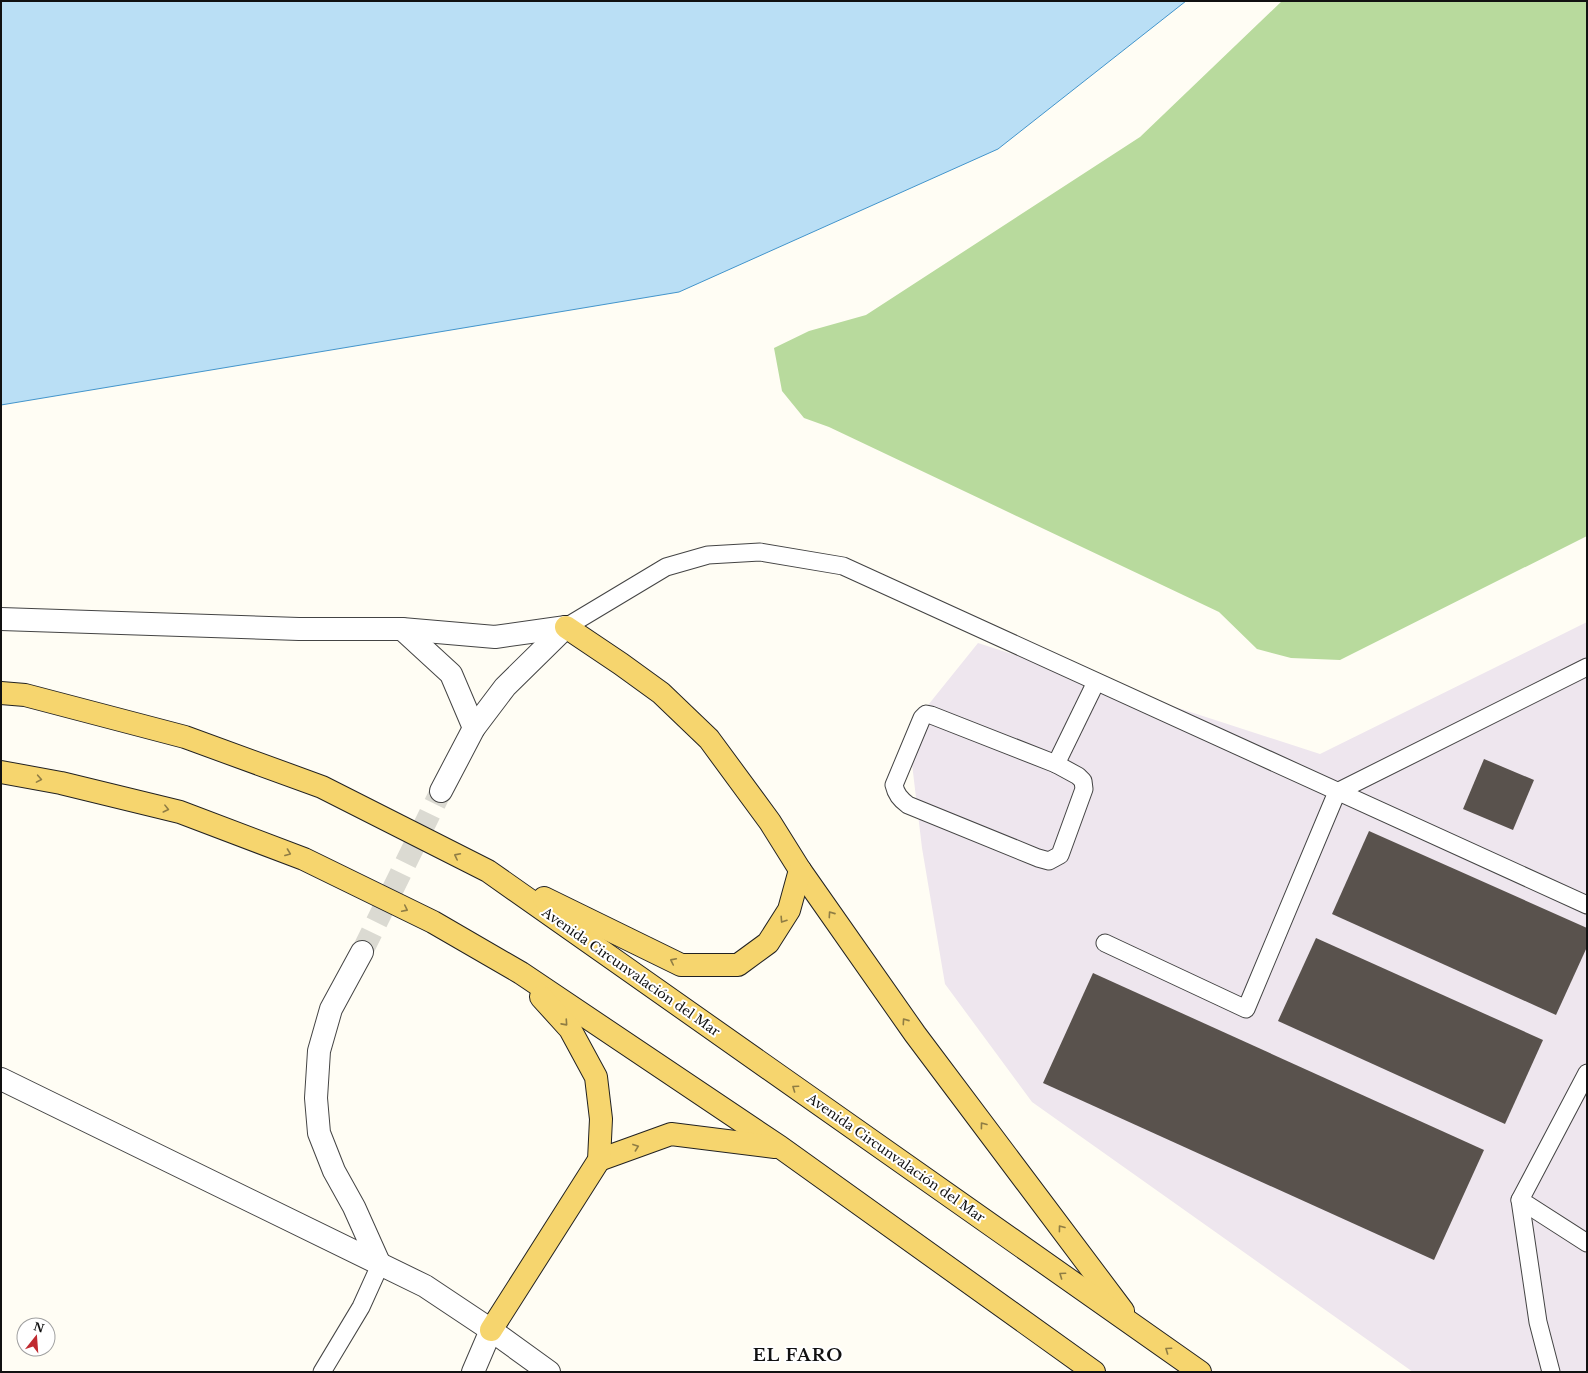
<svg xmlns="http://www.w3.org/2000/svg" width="1588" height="1373" font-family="'Libre Baskerville',serif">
  <rect width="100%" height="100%" fill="#fffdf4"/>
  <path fill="#eee6ee" d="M1587 622V1372H1413L1032 1102 945 984 922 848 908 730 978 643 1320 754Z"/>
  <path fill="#b8da9d" d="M1282 1H1587V536L1340 660 1291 658 1257 649 1219 612 829 427 804 418 782 391 774 348 809 331 866 315 1140 137Z"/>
  <path fill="#badff5" stroke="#4294cb" d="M1 1H1186L998 149 679 292 1 405Z"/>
  <g fill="#59524d">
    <path d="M1484 759 1534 780 1513 830 1463 809Z"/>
    <path d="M1369 831 1587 928V947L1556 1015 1332 914Z"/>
    <path d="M1316 938 1543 1040 1505 1124 1278 1021Z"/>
    <path d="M1093 973 1484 1150 1434 1260 1043 1083Z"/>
  </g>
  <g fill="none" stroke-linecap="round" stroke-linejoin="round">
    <path stroke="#dbdad2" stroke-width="22" stroke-dasharray="22 11" stroke-linecap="butt" d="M362 952 441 791"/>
    <defs>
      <g id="service">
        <path d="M566 627 666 567 708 555 760 552 843 566 1587 905"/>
        <path d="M926 714 931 715 1056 764 1078 776 1083 781 1084 789 1060 855 1049 861 1038 858 908 805C900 799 896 794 894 785L922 718Z"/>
        <path d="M1056 764 1096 682"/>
        <path d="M1105 943 1246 1009 1337 792 1587 667"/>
        <path d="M1587 1073 1520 1200 1587 1243"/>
        <path d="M1520 1200 1538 1322 1551 1372"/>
        <path d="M322 1372 361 1307 380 1265"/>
      </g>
      <g id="minor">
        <path d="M1 619 299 629H402L495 637 566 627"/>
        <path d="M402 629 451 674 474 728"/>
        <path d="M441 791 474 728 505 687 566 627"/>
        <path d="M362 952 331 1009 319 1051 316 1098 319 1133 334 1171 354 1207 380 1265"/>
        <path d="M1 1079 425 1286 491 1330 549 1372"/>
        <path d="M473 1372 491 1330"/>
      </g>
      <g id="primary">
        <path d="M566 627 621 664 661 693 709 739 770 822 800 870 915 1034 1123 1311"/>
        <path d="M1 693 25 695 185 737 322 787 488 871 1200 1372"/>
        <path d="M1 772 61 783 180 812 304 859 433 922 521 973 780 1147 1094 1372"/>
        <path d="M544 898 681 965H738L768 943 789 910 800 870"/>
        <path d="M599 1160 671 1134 775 1147"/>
        <path d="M491 1330 599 1160 601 1119 596 1077 570 1029 541 997"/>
      </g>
    </defs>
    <use href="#service" stroke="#444" stroke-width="19"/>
    <use href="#minor" stroke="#444" stroke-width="24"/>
    <use href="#primary" stroke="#222" stroke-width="24"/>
    <use href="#service" stroke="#fff" stroke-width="17"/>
    <use href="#minor" stroke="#fff" stroke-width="22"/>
    <use href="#primary" stroke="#f6d56e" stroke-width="22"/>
  </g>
  <defs><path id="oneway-chevron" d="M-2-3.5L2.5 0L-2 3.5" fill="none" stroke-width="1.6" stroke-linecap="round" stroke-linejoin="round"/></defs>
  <g stroke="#8f7d44">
    <use href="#oneway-chevron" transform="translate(39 779) rotate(10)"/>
    <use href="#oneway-chevron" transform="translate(166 809) rotate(14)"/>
    <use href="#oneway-chevron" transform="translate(288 853) rotate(21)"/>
    <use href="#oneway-chevron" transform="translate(457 856) rotate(-153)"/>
    <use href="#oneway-chevron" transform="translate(405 909) rotate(26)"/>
    <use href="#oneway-chevron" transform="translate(831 914) rotate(-125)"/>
    <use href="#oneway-chevron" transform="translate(783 920) rotate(123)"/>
    <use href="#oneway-chevron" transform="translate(673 961) rotate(-154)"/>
    <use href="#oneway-chevron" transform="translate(905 1021) rotate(-125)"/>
    <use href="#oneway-chevron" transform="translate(565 1023) rotate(48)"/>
    <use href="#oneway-chevron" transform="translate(795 1088) rotate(-145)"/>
    <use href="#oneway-chevron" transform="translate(983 1125) rotate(-127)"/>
    <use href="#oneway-chevron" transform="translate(636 1147) rotate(-20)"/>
    <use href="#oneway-chevron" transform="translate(1061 1228) rotate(-127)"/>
    <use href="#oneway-chevron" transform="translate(1062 1275) rotate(-145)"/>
    <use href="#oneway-chevron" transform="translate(1168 1350) rotate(-145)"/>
  </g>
  <g text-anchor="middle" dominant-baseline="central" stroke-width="4" stroke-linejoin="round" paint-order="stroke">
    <g font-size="13" fill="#111" stroke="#fff">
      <text transform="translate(631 972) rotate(35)">Avenida Circunvalación del Mar</text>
      <text transform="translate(896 1158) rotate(35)">Avenida Circunvalación del Mar</text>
    </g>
    <g font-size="17" font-weight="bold" letter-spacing="1" fill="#111" stroke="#fff">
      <text x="798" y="1355">EL FARO</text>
    </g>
  </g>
  <rect width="1588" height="1373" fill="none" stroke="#111111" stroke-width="4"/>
  <g transform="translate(36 1337) rotate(17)"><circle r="19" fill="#ffffff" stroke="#a0a0a0"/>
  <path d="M0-3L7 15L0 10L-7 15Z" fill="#c02a30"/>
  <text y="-6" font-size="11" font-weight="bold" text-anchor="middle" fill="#111111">N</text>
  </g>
</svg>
